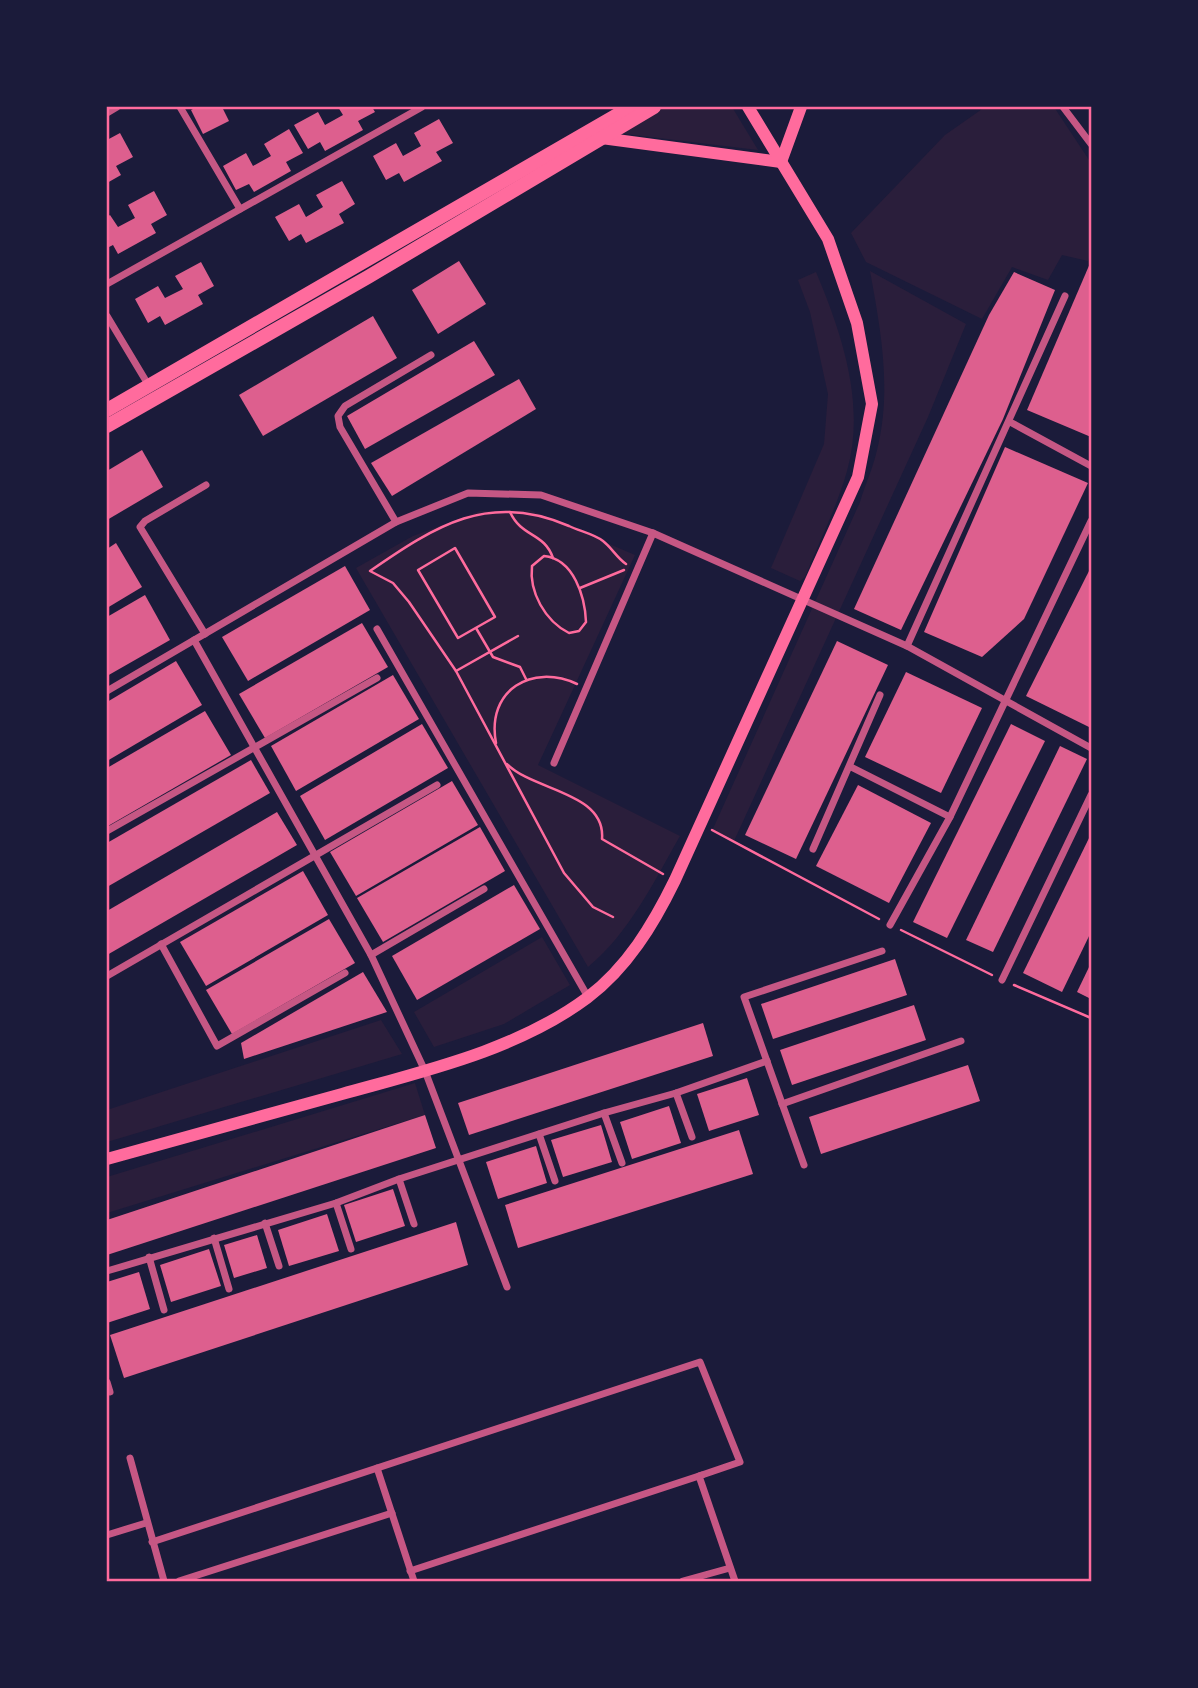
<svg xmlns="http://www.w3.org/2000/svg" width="1198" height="1688" font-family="'Nunito Sans',sans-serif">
  <rect width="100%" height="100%" fill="#1b1b3a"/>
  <g fill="#2a1e3b">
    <path d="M661 107H732L758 150 617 133Z"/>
    <path d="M985 107H1054L1091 163V254L1088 261 1062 255 1048 280 1012 267 982 319 866 262 851 233 945 135Z"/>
    <path d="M870 271 966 324 928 417 734 841 712 831 860 502C865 485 873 468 877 450 892 391 881 331 870 271Z"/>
    <path d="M816 272C842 334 866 404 847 471 837 507 819 542 805 577L800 581 771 568 824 444 828 394 810 312 798 280Z"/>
    <path d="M530 510 635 555 538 765 680 836C653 883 630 932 588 967L356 568 413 536 480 511Z"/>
    <path d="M542 937 570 985 504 1024 434 1047 414 1012Z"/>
    <path d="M381 1020 402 1054 107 1142V1110Z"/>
    <path d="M415 1083 425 1115 107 1213V1177Z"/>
  </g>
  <g fill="#dd5f8e">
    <path d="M197 107H222L229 121 203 134 191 110Z"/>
    <path d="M338 107H372L375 112 358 121 363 130 325 151 320 142 308 149 294 125 318 112 325 125 343 115Z"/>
    <path d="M439 119 453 143 436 152 442 161 404 182 399 173 386 180 373 156 396 143 403 156 421 146 414 133Z"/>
    <path d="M289 129 303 153 286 162 291 171 254 192 249 184 236 190 223 166 246 153 253 166 271 156 264 144Z"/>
    <path d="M120 133 133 157 116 166 121 175 107 183V140Z"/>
    <path d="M342 181 355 204 339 214 344 223 306 243 301 234 289 241 275 217 299 204 306 217 323 207 316 195Z"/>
    <path d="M154 191 167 215 151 224 156 233 118 254 113 245 107 248V217L110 215 118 227 135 218 128 205Z"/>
    <path d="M459 261 486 304 438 334 412 290Z"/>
    <path d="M1091 261V437L1027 410Z"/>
    <path d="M201 262 214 286 198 295 203 304 165 325 160 316 148 323 135 299 158 286 165 298 183 289 175 276Z"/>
    <path d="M1014 272 1055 290 1003 419 901 630 854 609 989 315Z"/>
    <path d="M373 316 397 358 263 436 239 395Z"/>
    <path d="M474 341 495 375 365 449 347 416Z"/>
    <path d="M519 379 536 409 392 496 371 463Z"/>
    <path d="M1005 447 1088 483 1024 619 982 657 924 632Z"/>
    <path d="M142 450 163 487 107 520V471Z"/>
    <path d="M116 543 142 587 107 608V549Z"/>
    <path d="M345 566 370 610 248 681 222 637Z"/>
    <path d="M1091 567V728L1026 696Z"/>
    <path d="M145 595 170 640 107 676V617Z"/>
    <path d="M362 623 388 667 265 738 239 694Z"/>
    <path d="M837 641 888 665 796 859 745 835Z"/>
    <path d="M176 661 202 705 107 761V702Z"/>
    <path d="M906 672 982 708 941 793 865 757Z"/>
    <path d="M393 675 419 719 296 791 271 746Z"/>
    <path d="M205 711 231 755 108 826 107 768Z"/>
    <path d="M422 724 448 768 325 840 300 796Z"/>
    <path d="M1011 724 1045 741 947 938 913 922Z"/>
    <path d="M1060 746 1087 759 993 952 966 940Z"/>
    <path d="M251 760 270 793 107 887V843Z"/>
    <path d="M452 781 478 825 356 896 330 852Z"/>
    <path d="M858 785 931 823 889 903 816 866Z"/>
    <path d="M277 812 297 845 107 955V911Z"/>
    <path d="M480 827 505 871 383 942 357 898Z"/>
    <path d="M1091 834V932L1062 992 1023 973Z"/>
    <path d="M303 871 328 915 206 986 180 942Z"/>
    <path d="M514 885 540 929 417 1000 392 956Z"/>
    <path d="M329 919 355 963 232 1034 206 990Z"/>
    <path d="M895 959 907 995 773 1039 761 1004Z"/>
    <path d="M1091 963V999L1077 992Z"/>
    <path d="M363 972 387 1012 244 1059 241 1043Z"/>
    <path d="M914 1005 926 1040 792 1085 780 1050Z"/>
    <path d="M703 1023 713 1056 469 1135 458 1103Z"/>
    <path d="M968 1065 980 1101 821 1154 809 1117Z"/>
    <path d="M747 1078 759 1115 709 1131 697 1094Z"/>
    <path d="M669 1106 681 1143 632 1159 620 1122Z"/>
    <path d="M425 1115 436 1148 107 1255V1220Z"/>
    <path d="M601 1125 612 1162 563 1177 551 1140Z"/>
    <path d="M739 1130 753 1174 518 1248 505 1205Z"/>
    <path d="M536 1146 547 1183 498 1199 486 1162Z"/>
    <path d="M393 1189 405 1226 356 1242 344 1205Z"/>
    <path d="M327 1214 339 1251 289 1266 278 1230Z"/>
    <path d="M456 1222 468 1265 124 1378 110 1335Z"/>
    <path d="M257 1235 267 1268 234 1278 224 1245Z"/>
    <path d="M209 1249 221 1286 171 1302 160 1265Z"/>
    <path d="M139 1272 150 1309 107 1323V1282Z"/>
  </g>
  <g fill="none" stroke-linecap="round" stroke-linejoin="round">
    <g stroke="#ff6b9d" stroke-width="2.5">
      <path d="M510 512C522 538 544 532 553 558"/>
      <path d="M455 548 495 617 458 638 418 570Z"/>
      <path d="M544 556C574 559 585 597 586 622L579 631 569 633C545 621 529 592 532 566Z"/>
      <path d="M580 588 624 570"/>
      <path d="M476 628 493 657 520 667 526 679"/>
      <path d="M456 671 518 636"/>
      <path d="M496 743C486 690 532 663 577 684"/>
      <path d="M507 764C533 791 606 792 602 839L663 874"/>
      <path d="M712 830 879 919"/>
      <path d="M613 917 593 907 564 873 456 671 409 602 393 583 370 571C435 526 489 491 569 526 579 531 594 534 603 541 612 548 617 558 626 564"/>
      <path d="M901 930 992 975"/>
      <path d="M1014 985 1091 1018"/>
    </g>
    <g stroke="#c65784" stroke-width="7">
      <path d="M180 107 240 209"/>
      <path d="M1063 107 1091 144"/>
      <path d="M107 113 117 107"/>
      <path d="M107 284 422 107"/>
      <path d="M107 316 149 386"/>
      <path d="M1010 422 1091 466"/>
      <path d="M396 522 340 427 338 416 345 406 431 355"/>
      <path d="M377 629 588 997"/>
      <path d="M205 634 140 527 145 521 206 485"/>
      <path d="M194 640 371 955 425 1071 507 1287"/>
      <path d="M907 646 1065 296"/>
      <path d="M107 691 396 522 468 493 541 495 653 533 907 646 1091 748"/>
      <path d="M554 763 653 533"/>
      <path d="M851 767 950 817"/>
      <path d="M107 831 377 678"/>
      <path d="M813 849 880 695"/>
      <path d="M890 925 950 817 1091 521"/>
      <path d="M161 944 217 1046 345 973"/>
      <path d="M371 955 484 889"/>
      <path d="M107 976 437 785"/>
      <path d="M1002 980 1091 795"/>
      <path d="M676 1093 692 1137"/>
      <path d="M782 1104 961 1041"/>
      <path d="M604 1113 622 1163"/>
      <path d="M539 1134 555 1181"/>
      <path d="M804 1165 744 997 882 951"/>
      <path d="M399 1179 414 1224"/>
      <path d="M336 1203 351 1249"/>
      <path d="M265 1223 279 1266"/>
      <path d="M214 1238 229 1289"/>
      <path d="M149 1257 164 1310"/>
      <path d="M107 1271 336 1203 399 1179 604 1113 676 1093 767 1061"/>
      <path d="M107 1382 110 1392"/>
      <path d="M130 1458 164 1581"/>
      <path d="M377 1468 414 1581"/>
      <path d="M107 1535 146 1523"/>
      <path d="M152 1542 700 1362 740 1462 699 1476 735 1581"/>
      <path d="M410 1571 702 1475"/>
      <path d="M179 1581 392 1513"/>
      <path d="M683 1581 730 1568"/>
    </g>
    <g stroke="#ff6b9d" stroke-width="12">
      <path d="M594 137 781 162 801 107"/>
      <path d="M107 1159C185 1138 263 1116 342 1094 424 1071 517 1050 587 998 627 968 653 925 675 880L858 477 872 404 857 323 828 239 748 107"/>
    </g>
    <g stroke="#ff6b9d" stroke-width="14">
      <path d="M107 410 631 107"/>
      <path d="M107 426 368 277 654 107"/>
    </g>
  </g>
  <rect width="1198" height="1688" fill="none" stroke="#1b1b3a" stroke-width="217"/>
  <rect x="108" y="108" width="982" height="1472" fill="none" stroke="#ff6b9d" stroke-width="2.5"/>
</svg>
